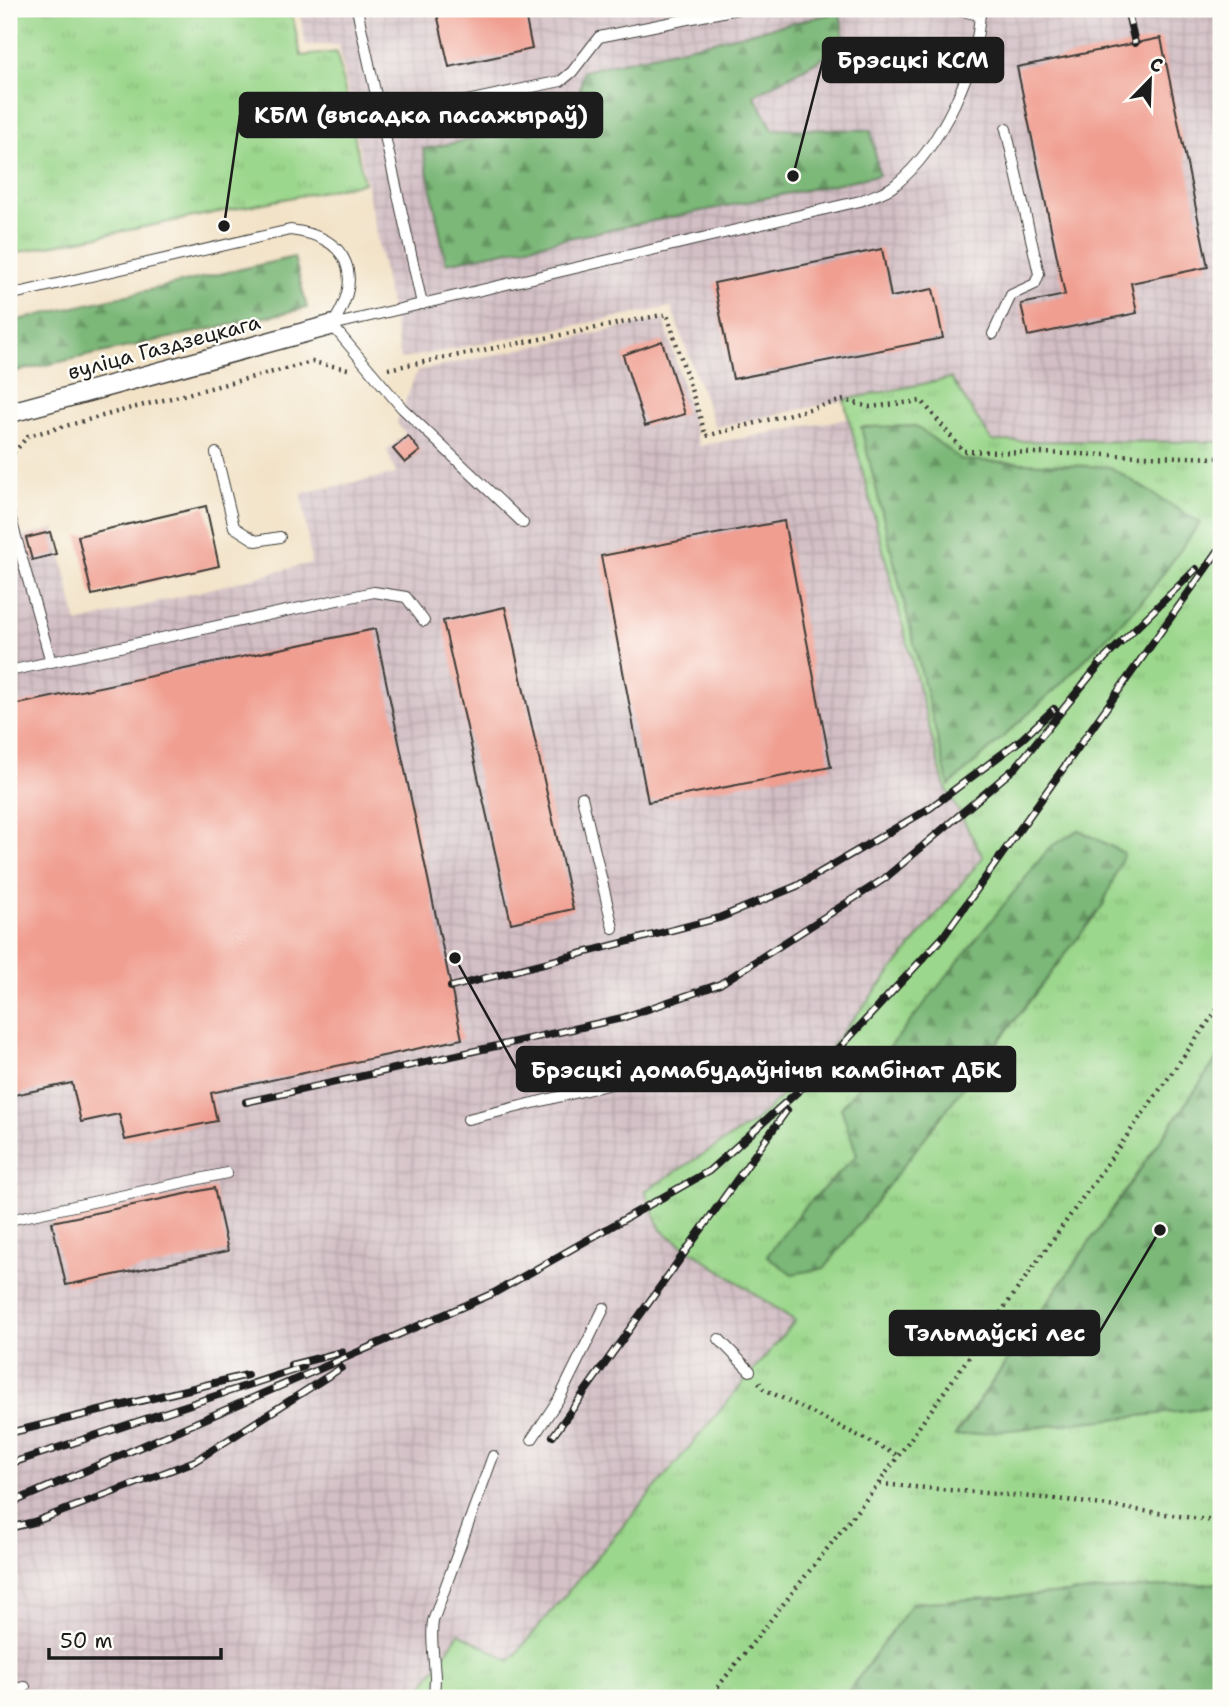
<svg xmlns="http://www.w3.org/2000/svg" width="1230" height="1707" font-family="'Shantell Sans',sans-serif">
  <defs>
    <pattern id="industrial-grid" width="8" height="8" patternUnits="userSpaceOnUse" patternTransform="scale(1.75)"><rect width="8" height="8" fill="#d2bec4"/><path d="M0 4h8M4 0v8" fill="none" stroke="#b4a3a8"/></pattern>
    <pattern id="grass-tufts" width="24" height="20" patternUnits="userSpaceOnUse" patternTransform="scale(1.75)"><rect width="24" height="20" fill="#9bd78c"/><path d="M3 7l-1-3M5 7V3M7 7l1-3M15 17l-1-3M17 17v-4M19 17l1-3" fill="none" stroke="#85b878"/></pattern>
    <pattern id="forest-firs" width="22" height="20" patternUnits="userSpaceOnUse" patternTransform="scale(1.75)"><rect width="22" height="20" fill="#7cb878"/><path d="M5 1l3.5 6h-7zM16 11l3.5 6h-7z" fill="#659562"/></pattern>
  </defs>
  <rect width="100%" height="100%" fill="#fdfcf7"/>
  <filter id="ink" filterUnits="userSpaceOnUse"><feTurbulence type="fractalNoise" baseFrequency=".0143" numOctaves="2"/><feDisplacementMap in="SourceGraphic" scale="14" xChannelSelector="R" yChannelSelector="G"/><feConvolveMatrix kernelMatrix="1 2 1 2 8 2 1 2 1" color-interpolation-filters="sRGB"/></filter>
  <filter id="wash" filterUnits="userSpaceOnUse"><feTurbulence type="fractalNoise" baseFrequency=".00686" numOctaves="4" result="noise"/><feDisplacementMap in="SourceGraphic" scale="28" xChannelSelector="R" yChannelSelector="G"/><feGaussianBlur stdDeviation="1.57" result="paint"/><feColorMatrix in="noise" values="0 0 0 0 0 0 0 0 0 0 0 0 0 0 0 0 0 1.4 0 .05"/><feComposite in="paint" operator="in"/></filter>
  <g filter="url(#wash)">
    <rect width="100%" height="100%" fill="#f2e2c6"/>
    <g fill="url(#industrial-grid)">
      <path d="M299 9H1221V442L992 441 951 378 715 427 671 307 401 359 339 45H306Z"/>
      <path d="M664 319 699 446 851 418 944 784 983 857 821 1059 753 1123 646 1191 661 1230 796 1321 510 1661 459 1633 415 1698H9V540L55 529 77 623 311 563 302 493 396 474 387 450 406 434 397 423 417 371Z"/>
    </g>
    <g fill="url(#grass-tufts)" stroke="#5c7a54" stroke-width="2">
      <path d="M9 9H291L301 56 337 52 364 183 9 254Z"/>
      <path d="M951 378 992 441 1221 442V1053L955 1435 1221 1407V1583L912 1603 844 1698H415L459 1633 510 1661 795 1321 661 1230 645 1191 753 1123 821 1059 983 857 944 784 844 400Z"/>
    </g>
    <g fill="url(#forest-firs)" stroke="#4c6a4a" stroke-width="2">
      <path d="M840 12 845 46 754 95 773 129 871 130 879 175 446 263 423 149 575 119 583 71Z"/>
      <path d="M294 257 307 308 9 373V322Z"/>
      <path d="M916 426 962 460 1110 467 1200 523 1146 597 1058 687 949 786 861 427Z"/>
      <path d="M1079 830 1124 853 1103 905 825 1268 792 1274 767 1256 800 1212 857 1155 841 1108 1050 847Z"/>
      <path d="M1221 1053V1407L955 1436Z"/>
      <path d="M1221 1583V1698H844L912 1603Z"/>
    </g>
    <g id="blocks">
      <g fill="#f09e90">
        <path d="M436 9H524L532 49 449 67Z"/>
        <path d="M1161 38 1208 267 1131 283 1137 313 1028 336 1021 304 1065 295 1017 67Z"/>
        <path d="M882 249 891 297 933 289 943 338 733 379 714 283Z"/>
        <path d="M662 341 685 414 645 426 623 355Z"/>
        <path d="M408 436 420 451 405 463 393 449Z"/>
        <path d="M206 506 219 566 92 595 78 536Z"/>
        <path d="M784 521 831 767 648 802 601 556Z"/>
        <path d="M50 532 56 554 32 560 26 538Z"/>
        <path d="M505 607 573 909 511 923 443 621Z"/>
        <path d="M375 629 462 1039 211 1093 217 1121 125 1140 119 1114 81 1122 72 1083 9 1096V706Z"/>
        <path d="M214 1188 228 1251 66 1285 52 1222Z"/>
      </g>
    </g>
  </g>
  <g filter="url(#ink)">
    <use href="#blocks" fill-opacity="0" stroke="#3c3a36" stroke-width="2"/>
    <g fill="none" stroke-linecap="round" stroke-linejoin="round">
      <defs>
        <g id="service">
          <path d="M357 9 422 304"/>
          <path d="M952 9 980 15"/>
          <path d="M381 119 561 81 572 72 599 37 737 9"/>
          <path d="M9 295 290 230C350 237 364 277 332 325"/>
          <path d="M332 325 860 201C871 196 885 193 895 185 940 149 979 67 980 9"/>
          <path d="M332 325 402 408 523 523"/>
          <path d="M993 334 1011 295 1035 284 1039 274 1006 129"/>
          <path d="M216 453 234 527 256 541 280 537"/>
          <path d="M9 512 51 662"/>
          <path d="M9 671 374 592 406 597 424 621"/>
          <path d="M582 797 613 928"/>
          <path d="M468 1119 693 1064"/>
          <path d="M9 1220 227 1173"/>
          <path d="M719 1339 750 1371"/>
          <path d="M532 1439 560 1397 604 1308"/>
          <path d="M9 1690 25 1687"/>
          <path d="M433 1698C439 1673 429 1647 433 1621L493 1456"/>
        </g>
        <path id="minor" d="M9 413 332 325"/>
      </defs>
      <use href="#service" stroke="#3c3a36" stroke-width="12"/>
      <use href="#minor" stroke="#3c3a36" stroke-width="22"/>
      <g stroke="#3c3a36" stroke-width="4.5" stroke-dasharray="2 5" stroke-linecap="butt">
        <path d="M388 369 667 314 706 436 844 400 869 407 922 401 963 451 1221 458"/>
        <path d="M9 458 28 436 136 407 312 362 348 369"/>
        <path d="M759 1382 764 1389 899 1456"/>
        <path d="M880 1484 1067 1500 1221 1522"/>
        <path d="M709 1698 879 1483 1221 1004"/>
      </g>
      <use href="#service" stroke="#fff" stroke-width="10"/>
      <use href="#minor" stroke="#fff" stroke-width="19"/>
      <defs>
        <g id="rail">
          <path d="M1127 9 1135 43"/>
          <path d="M1099 664 1196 569"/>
          <path d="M451 987 719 918 797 886 930 808 1022 739 1054 709"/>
          <path d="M246 1102 622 1018 720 984 884 879 1016 767 1104 659"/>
          <path d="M291 1365 342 1352"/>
          <path d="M9 1433 247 1375"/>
          <path d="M553 1436 787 1110"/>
          <path d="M9 1464 303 1367"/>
          <path d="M9 1504 494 1293 709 1171 805 1085 943 937 1221 547"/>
          <path d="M9 1528 34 1522 195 1461 341 1368"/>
        </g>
      </defs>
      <use href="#rail" stroke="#1c1c1c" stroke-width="8"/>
      <use href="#rail" stroke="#fdfcf7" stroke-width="5" stroke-dasharray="16" stroke-linecap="butt"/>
    </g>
  </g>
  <g text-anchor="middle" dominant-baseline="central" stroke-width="5" stroke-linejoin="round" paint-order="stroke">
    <g font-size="21" fill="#1c1c1c" stroke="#fdfcf7">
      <text transform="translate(164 347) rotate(-15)">вуліца Газдзецкага</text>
    </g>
  </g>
  <path fill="none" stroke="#1c1c1c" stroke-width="2.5" d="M793 176L823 60M224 226L240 115M455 958L517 1069M1160 1230L1099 1333"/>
  <g fill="#1c1c1c" stroke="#fdfcf7" stroke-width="2.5">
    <circle cx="793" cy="176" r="7"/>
    <circle cx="224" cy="226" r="7"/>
    <circle cx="455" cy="958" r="7"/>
    <circle cx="1160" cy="1230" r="7"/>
  </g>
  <g fill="#1c1c1c" stroke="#1c1c1c" stroke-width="2.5">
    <rect x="823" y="38" width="180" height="44" rx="7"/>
    <rect x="240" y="93" width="362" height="44" rx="7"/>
    <rect x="517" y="1047" width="498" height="44" rx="7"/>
    <rect x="890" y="1311" width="209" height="44" rx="7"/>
  </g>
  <g font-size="23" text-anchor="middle" font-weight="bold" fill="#fff">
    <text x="913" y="68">Брэсцкі КСМ</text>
    <text x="421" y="123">КБМ (высадка пасажыраў)</text>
    <text x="766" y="1078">Брэсцкі домабудаўнічы камбінат ДБК</text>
    <text x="995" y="1341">Тэльмаўскі лес</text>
  </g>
  <rect width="1230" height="1707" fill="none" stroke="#fdfcf7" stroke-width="35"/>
  <g transform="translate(1150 80) rotate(23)" stroke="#fdfcf7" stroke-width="5" paint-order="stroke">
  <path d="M0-5L12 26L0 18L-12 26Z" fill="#1c1c1c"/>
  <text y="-10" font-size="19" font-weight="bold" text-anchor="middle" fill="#1c1c1c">С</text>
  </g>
  <path d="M49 1648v10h172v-10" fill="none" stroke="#1c1c1c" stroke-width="3.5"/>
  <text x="60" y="1648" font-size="21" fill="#1c1c1c" stroke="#fdfcf7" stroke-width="5" paint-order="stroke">50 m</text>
</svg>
